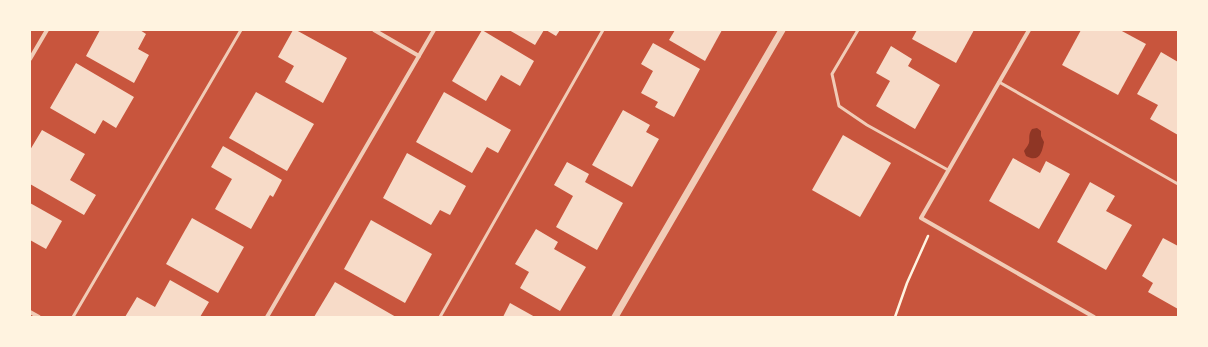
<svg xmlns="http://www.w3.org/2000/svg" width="1208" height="347" font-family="'Alegreya Sans',sans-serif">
  <rect width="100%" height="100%" fill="#c8553d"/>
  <path fill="#8f3625" d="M1037 128 1041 131V136L1044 142C1042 153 1039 163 1026 156L1024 151C1025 149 1027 147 1028 145 1031 140 1027 136 1032 129Z"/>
  <g fill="#f7dbc8">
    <path d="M100 30H140L146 34 138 49 149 55 134 83 86 56Z"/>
    <path d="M293 30H296L347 58 323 103 285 82 294 66 278 57Z"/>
    <path d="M482 30 534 61 520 86 501 75 486 101 452 81Z"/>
    <path d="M509 30H544L535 45Z"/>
    <path d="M546 30H560L556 36Z"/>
    <path d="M675 30H722L705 61 669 40Z"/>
    <path d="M917 30H974L956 63 912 39Z"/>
    <path d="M1081 30H1120L1146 44 1118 95 1062 65Z"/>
    <path d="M653 43 700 69 674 117 655 107 658 102 641 93 653 71 641 64Z"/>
    <path d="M891 46 912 59 908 66 940 85 915 129 876 106 890 81 876 73Z"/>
    <path d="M1161 52 1178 62V135L1150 119 1158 105 1137 94Z"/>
    <path d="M76 63 134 97 116 128 103 120 95 134 50 108Z"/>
    <path d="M256 92 314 124 287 171 229 138Z"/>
    <path d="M444 92 511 130 498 153 487 147 472 173 416 142Z"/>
    <path d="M623 110 650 125 646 132 659 139 632 187 592 165Z"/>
    <path d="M42 130 85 154 70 180 96 195 84 215 30 184V150Z"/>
    <path d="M843 135 891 163 860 217 812 190Z"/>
    <path d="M223 146 282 180 273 197 270 195 251 229 215 209 232 179 211 167Z"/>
    <path d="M407 153 466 186 450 215 440 210 431 225 383 198Z"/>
    <path d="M1013 158 1040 173 1046 161 1070 174 1039 229 989 201Z"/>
    <path d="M567 162 589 174 585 182 623 203 597 250 556 227 573 196 554 185Z"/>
    <path d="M1090 182 1115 196 1106 211 1132 225 1106 270 1057 242Z"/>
    <path d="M30 203 62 221 46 249 30 240Z"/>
    <path d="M192 218 244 247 218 293 166 264Z"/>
    <path d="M371 220 432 254 405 303 344 269Z"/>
    <path d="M536 229 558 242 554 249 586 267 560 311 520 288 529 272 515 264Z"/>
    <path d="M1163 238 1178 246V309L1148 292 1153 283 1142 276Z"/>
    <path d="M170 280 209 302 200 317H125L137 297 155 307Z"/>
    <path d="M335 282 396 317H314Z"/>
    <path d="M510 303 535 317H503Z"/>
  </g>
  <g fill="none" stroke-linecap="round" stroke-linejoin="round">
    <path stroke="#fff3e0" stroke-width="2.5" d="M895 317 907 283 928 236"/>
    <g stroke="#f1ccb7" stroke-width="3">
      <path d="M858 30 832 74 839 106 867 125 948 170"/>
      <path d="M999 82 1178 184"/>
      <path d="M73 317 241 30"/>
      <path d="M440 317 603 30"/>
    </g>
    <g stroke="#f1ccb7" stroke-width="4">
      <path d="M374 30 419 56"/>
      <path d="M1029 30 921 218 1094 317"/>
      <path d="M30 59 47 30"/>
      <path d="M30 312 39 317"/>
      <path d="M267 317 434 30"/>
    </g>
    <path stroke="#f1ccb7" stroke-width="7" d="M615 317 782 30"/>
  </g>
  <rect width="1208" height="347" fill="none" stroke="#fff3e0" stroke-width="62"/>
</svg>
